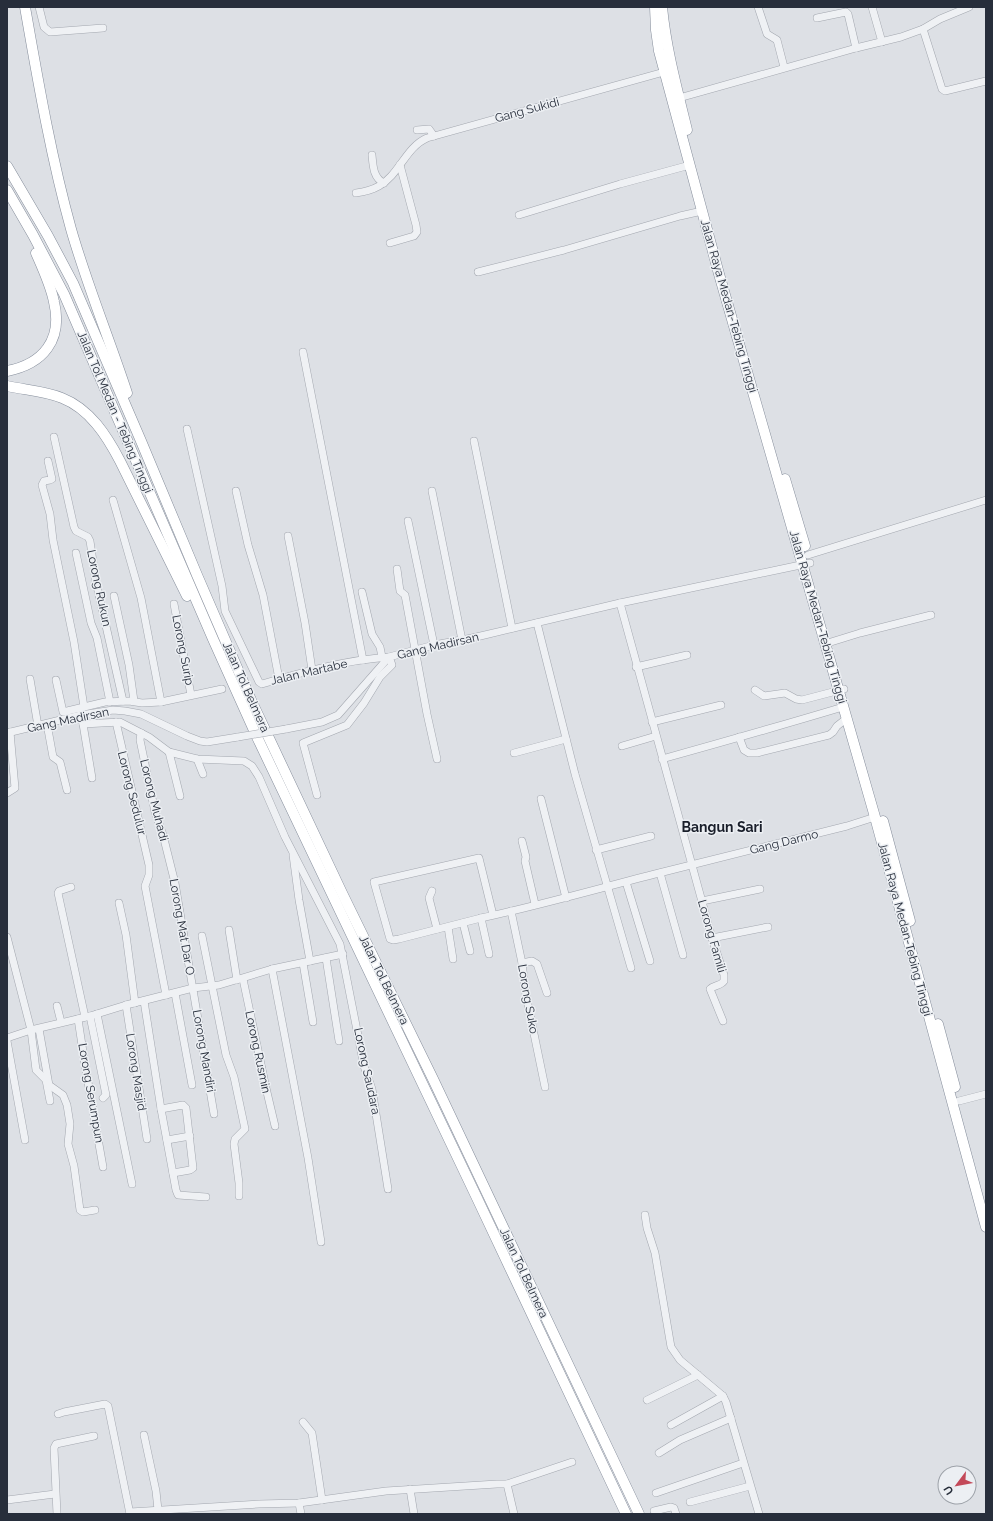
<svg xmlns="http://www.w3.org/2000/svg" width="993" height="1521" font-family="Raleway,sans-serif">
  <rect width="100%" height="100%" fill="#dde0e5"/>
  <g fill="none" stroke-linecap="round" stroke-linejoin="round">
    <defs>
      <g id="minor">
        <path d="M39 7 44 27 50 32 103 28"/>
        <path d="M758 7 767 34 777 40 784 67"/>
        <path d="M872 7 882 42"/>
        <path d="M817 18 846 12 848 14 856 48"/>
        <path d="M923 29 942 89 945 91 986 81"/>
        <path d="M679 98 856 48 901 37 923 29 940 19 969 7"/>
        <path d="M417 130 429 129 434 136"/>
        <path d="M372 155C373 165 373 178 384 183"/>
        <path d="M356 193C364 192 372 190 379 186 399 175 406 147 427 138L664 72"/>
        <path d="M519 215 620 184 690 165"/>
        <path d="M390 243 414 236 417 232 416 225 400 165"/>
        <path d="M478 272 564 250 680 216 702 211"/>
        <path d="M303 352 363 660"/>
        <path d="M187 429 222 586 225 611 259 682 262 684C303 672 346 660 389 657L392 665 380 677 364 703 347 725 303 743 317 795"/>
        <path d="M54 437 74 527 76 531 88 537 90 541 96 582 123 701"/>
        <path d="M474 441 512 628"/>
        <path d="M48 461 52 479 50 480 44 481 42 485 50 514 53 540 74 642 84 707"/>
        <path d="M236 491 248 545 263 595 279 679"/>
        <path d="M432 491 462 640"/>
        <path d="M113 500 141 598 161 702"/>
        <path d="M408 521 434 645"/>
        <path d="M288 536 305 623 312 670"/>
        <path d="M76 553 91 623 97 638 110 702"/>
        <path d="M808 555 986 500"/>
        <path d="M397 569 400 591 405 595 427 714 437 759"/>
        <path d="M362 592 372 634 380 647 382 657"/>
        <path d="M114 596 129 665 134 701"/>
        <path d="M620 603 712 938 724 975V981C721 986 714 985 710 989L723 1021"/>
        <path d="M174 604 191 695"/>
        <path d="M537 623 575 774 631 968"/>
        <path d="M831 642 860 633 931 615"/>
        <path d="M636 667 687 655"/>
        <path d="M30 679 38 726"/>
        <path d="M56 680 63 712 105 702 129 701 142 703 161 702 222 689"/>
        <path d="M755 690 764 696 785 693 796 699 802 700 844 689"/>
        <path d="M81 715 83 724 120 722 149 737 169 752 197 759 244 761 252 766 259 777 285 837 340 944 364 1066 372 1089 388 1189"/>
        <path d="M116 722 149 865V875L145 886 166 995"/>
        <path d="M652 722 721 705"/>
        <path d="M47 724 53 757 60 762 67 790"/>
        <path d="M83 724 92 778"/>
        <path d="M286 729 322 722 338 715 389 657 434 645 472 638 620 603 810 563"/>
        <path d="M7 733 81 715 113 710 125 711 141 714 187 736 200 741 207 742 238 737"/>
        <path d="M141 733 140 740 155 812 163 835 175 883 214 1114"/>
        <path d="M739 737 744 750 749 753H757L829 735 833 732 837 726 846 719"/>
        <path d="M622 746 656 736"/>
        <path d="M169 752 180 796"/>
        <path d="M514 753 566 739"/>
        <path d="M197 759 203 774"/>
        <path d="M662 759C723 742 783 725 843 707"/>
        <path d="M7 793 15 788 10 732"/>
        <path d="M541 799 566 898"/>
        <path d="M522 841 526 857 525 861 535 904"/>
        <path d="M596 850 651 836"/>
        <path d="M293 855 299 900 310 961"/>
        <path d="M660 873 683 955"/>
        <path d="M626 882 650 961"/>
        <path d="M71 887 59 891 58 893 85 1017"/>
        <path d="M432 891 429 898 437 929"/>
        <path d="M702 901 760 889"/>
        <path d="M119 903 126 935 135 1003"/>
        <path d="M511 911 522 963 526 995 545 1087"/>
        <path d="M493 915 479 858 374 882 390 939 393 940 399 939 481 918C541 905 600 888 659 873 722 857 785 842 847 826L875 817"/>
        <path d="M481 918 489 954"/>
        <path d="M463 923 470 951"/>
        <path d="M448 927 453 959"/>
        <path d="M229 930 237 980"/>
        <path d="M202 936 226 1055 234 1077 245 1129 235 1139 234 1144 239 1183V1196"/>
        <path d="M7 937 31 1030 36 1070 46 1080 50 1101"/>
        <path d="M712 938 768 927"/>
        <path d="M326 958 339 1041"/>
        <path d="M303 963 313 1022"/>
        <path d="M522 963 532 961 537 964 547 993"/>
        <path d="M272 969 308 1158 321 1242"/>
        <path d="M243 979 266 1088 275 1126"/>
        <path d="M175 993 192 1085"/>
        <path d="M144 1001 161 1109 176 1190 178 1195 206 1197"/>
        <path d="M126 1005 147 1139"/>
        <path d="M57 1006 61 1022"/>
        <path d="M97 1014 132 1184"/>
        <path d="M90 1016 106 1095 103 1098"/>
        <path d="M78 1019 85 1065 103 1167"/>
        <path d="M39 1029 49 1085 63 1095 67 1105 70 1124 68 1144 74 1166 80 1210 83 1212 95 1210"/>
        <path d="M7 1038 31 1030 90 1016 126 1005 193 988 219 985 272 969 343 954"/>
        <path d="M7 1041 25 1140"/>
        <path d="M959 1101 986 1094"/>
        <path d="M161 1109 183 1105 186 1108 193 1168 190 1170 173 1173"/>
        <path d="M167 1140 190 1136"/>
        <path d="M645 1215 647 1228 655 1253 671 1347 680 1360 723 1396 726 1402 759 1514"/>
        <path d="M647 1400 698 1375"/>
        <path d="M58 1414 64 1412 105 1404 108 1406 130 1514"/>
        <path d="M303 1422 312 1433 322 1500"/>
        <path d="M671 1425 723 1396"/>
        <path d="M144 1435 156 1491 158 1510"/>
        <path d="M659 1453 680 1440 731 1418"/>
        <path d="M507 1484 572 1462"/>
        <path d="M410 1489 414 1514"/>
        <path d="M656 1493 743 1463"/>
        <path d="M7 1500 55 1494"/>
        <path d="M690 1502 750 1486"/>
        <path d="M299 1503 301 1514"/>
        <path d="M654 1511 671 1507 674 1508 676 1514"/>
        <path d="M130 1512 259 1504 299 1503 386 1491 497 1484H507L514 1514"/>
        <path d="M57 1514 54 1448 56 1444 94 1436"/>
      </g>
      <g id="highway">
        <path d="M25 7C38 81 51 157 71 229 87 285 109 338 127 393"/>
        <path d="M655 7 656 30 659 51 719 274 875 817 986 1227"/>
        <path d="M662 7C666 49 677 89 687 130"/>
        <path d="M7 166 48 236 73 283 141 441 197 575 251 700 342 893 433 1079 639 1514"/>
        <path d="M7 190 33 235 64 294 213 639 257 737 476 1196 626 1514"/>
        <path d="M7 371C43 364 63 340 54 302 51 286 43 269 36 253"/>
        <path d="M7 386C25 390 45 391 62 398 90 409 107 436 120 461L187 596"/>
        <path d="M785 479 805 546"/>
        <path d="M883 821 910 921"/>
        <path d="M938 1024 955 1087"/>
      </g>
    </defs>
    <use href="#minor" stroke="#a3a7af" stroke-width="8"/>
    <use href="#highway" stroke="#858d9b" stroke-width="11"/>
    <use href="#minor" stroke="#eff1f4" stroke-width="7"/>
    <use href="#highway" stroke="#fff" stroke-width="10"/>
    <defs>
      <path id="minor-bridge" d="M238 737 286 729"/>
    </defs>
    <use href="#minor-bridge" stroke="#a3a7af" stroke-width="8" stroke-linecap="butt"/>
    <use href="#minor-bridge" stroke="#eff1f4" stroke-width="7"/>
  </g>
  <g text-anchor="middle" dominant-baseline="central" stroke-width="3" stroke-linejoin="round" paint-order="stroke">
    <g font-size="12" fill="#272e3b" stroke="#eceff3">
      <text transform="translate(527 110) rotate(-15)">Gang Sukidi</text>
      <text transform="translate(729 306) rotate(74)">Jalan Raya Medan-Tebing Tinggi</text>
      <text transform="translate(115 412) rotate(67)">Jalan Tol Medan - Tebing Tinggi</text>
      <text transform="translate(99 588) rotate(78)">Lorong Rukun</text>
      <text transform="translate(818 617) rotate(74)">Jalan Raya Medan-Tebing Tinggi</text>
      <text transform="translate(438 646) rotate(-13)">Gang Madirsan</text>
      <text transform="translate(183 650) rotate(79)">Lorong Surip</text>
      <text transform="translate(309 672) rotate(-13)">Jalan Martabe</text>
      <text transform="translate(246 687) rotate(66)">Jalan Tol Belmera</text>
      <text transform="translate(68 720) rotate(-12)">Gang Madirsan</text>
      <text transform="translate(132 793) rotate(76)">Lorong Sedulur</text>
      <text transform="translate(154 800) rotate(76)">Lorong Muhadi</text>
      <text transform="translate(784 842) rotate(-14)">Gang Darmo</text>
      <text transform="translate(182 927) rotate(80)">Lorong Mat Dar O</text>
      <text transform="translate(905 929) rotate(75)">Jalan Raya Medan-Tebing Tinggi</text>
      <text transform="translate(712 936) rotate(74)">Lorong Famili</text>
      <text transform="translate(384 980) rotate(64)">Jalan Tol Belmera</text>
      <text transform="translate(528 999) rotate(80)">Lorong Suko</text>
      <text transform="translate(204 1051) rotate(80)">Lorong Mandiri</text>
      <text transform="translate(258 1052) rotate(78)">Lorong Rusmin</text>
      <text transform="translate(367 1071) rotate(78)">Lorong Saudara</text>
      <text transform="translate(136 1072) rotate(81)">Lorong Masjid</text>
      <text transform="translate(91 1093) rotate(80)">Lorong Serumpun</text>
      <text transform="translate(524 1273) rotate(65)">Jalan Tol Belmera</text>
    </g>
    <g font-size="14" font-weight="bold" fill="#1a1f2b" stroke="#eceff3">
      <text x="722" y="827">Bangun Sari</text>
    </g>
  </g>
  <rect width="993" height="1521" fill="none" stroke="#272e3b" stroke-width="16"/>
  <g transform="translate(957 1485) rotate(238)"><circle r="19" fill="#eceff3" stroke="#9da2a9"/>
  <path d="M0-3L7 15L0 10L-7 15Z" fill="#c34959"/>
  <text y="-6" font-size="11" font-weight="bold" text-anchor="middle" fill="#272e3b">U</text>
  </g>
</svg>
